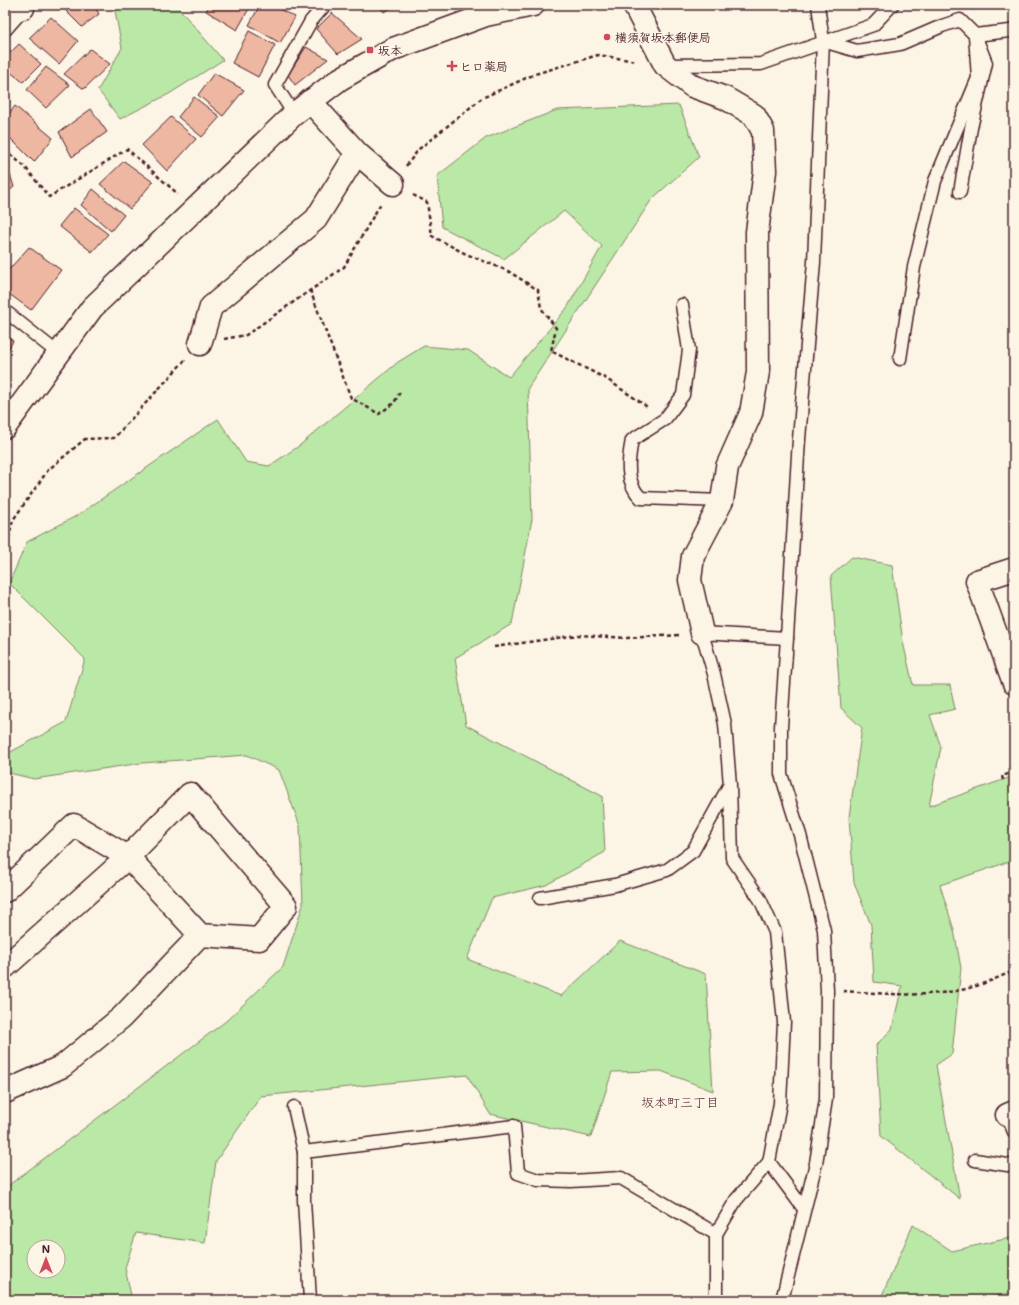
<svg xmlns="http://www.w3.org/2000/svg" width="1019" height="1305" font-family="Mali,'Klee One',sans-serif">
  <rect width="100%" height="100%" fill="#fcf5e5"/>
  <filter id="ink" filterUnits="userSpaceOnUse"><feTurbulence type="fractalNoise" baseFrequency=".025" numOctaves="2"/><feDisplacementMap in="SourceGraphic" scale="8" xChannelSelector="R" yChannelSelector="G"/><feConvolveMatrix kernelMatrix="1 2 1 2 8 2 1 2 1" color-interpolation-filters="sRGB"/></filter>
  <g filter="url(#ink)">
    <g fill="#bae8a6" stroke="#828468" fill-rule="evenodd">
      <path d="M110 5H176L223 60 169 94 120 119 98 90 122 48 115 11Z"/>
      <path d="M679 105 699 157 652 199 528 388 532 519 512 624 455 658 466 725 602 796 605 852 546 885 492 898 467 959 561 996 620 941 706 974 713 1091 661 1071 612 1072 591 1137 490 1114 467 1075 261 1096 216 1161 205 1243 136 1233 125 1268 132 1300H5V1188L226 1021 283 967 303 905 300 826 279 770 247 755 142 763 34 779 5 772V755L66 722 85 659 9 583 27 542 78 515 218 419 246 462 269 466 299 446 398 362 424 346 468 350 509 377 567 308 602 246 564 211 504 259 442 227 437 176 486 138 557 110ZM34 1247H58V1271H34Z"/>
      <path d="M852 557 892 565 903 642 913 685H950L955 709 930 715 941 747 929 806 1014 776V860L940 885 954 930 961 968 952 1054 936 1065 960 1199 881 1136 876 1045 892 1029 902 986 874 982 871 925 854 883 849 817 862 728 841 708 831 576Z"/>
      <path d="M913 1225 952 1251 1014 1237V1292L977 1300H880Z"/>
    </g>
    <g fill="#edb7a2" stroke="#4a1f2b">
      <path d="M60 5H94L99 14 82 27Z"/>
      <path d="M210 5H251L237 30 206 11Z"/>
      <path d="M260 5H271L295 17 280 43 249 25Z"/>
      <path d="M379 5H396L384 12Z"/>
      <path d="M332 13 362 39 338 54 316 29Z"/>
      <path d="M51 17 78 41 59 64 29 38Z"/>
      <path d="M249 31 275 45 258 77 232 63Z"/>
      <path d="M19 44 41 64 23 82 5 68V58Z"/>
      <path d="M306 47 328 59 295 85 288 75Z"/>
      <path d="M90 49 110 64 84 89 64 74Z"/>
      <path d="M46 67 70 85 46 108 27 90Z"/>
      <path d="M214 73 244 90 223 116 198 95Z"/>
      <path d="M194 97 220 117 202 137 178 117Z"/>
      <path d="M5 98 10 102 5 108Z"/>
      <path d="M15 106 53 138 34 162 5 133V119Z"/>
      <path d="M91 109 107 132 72 157 59 132Z"/>
      <path d="M171 117 196 139 167 171 142 145Z"/>
      <path d="M124 161 153 182 130 209 100 184Z"/>
      <path d="M5 165 8 168 14 187 5 194Z"/>
      <path d="M93 189 124 215 111 231 81 205Z"/>
      <path d="M74 208 108 234 92 252 59 226Z"/>
      <path d="M29 247 61 270 31 310 5 291V274Z"/>
      <path d="M5 335 13 341 5 355Z"/>
    </g>
    <g fill="none" stroke-linecap="round" stroke-linejoin="round">
      <defs>
        <g id="service">
          <path d="M6 29 27 5"/>
          <path d="M823 41 857 51 900 44 942 26 960 20 975 35 986 63 971 128 960 192"/>
          <path d="M667 65 761 64 873 25 892 5"/>
          <path d="M294 114 275 85 311 21 325 5"/>
          <path d="M682 305 689 350 683 395 665 419 632 440C628 460 625 483 641 498L722 501"/>
          <path d="M5 311 59 354"/>
          <path d="M900 359 914 267 935 181 978 78 975 35 1010 31 1014 29"/>
          <path d="M540 898 615 885 667 870 693 851 729 786"/>
          <path d="M294 1107 304 1152V1200L310 1300"/>
          <path d="M1007 1115 1014 1132"/>
          <path d="M304 1152 514 1126 518 1173 538 1180 571 1181 621 1178 716 1234"/>
          <path d="M975 1160 1014 1166"/>
          <path d="M769 1162 804 1209"/>
          <path d="M716 1300V1234L736 1200 769 1162 780 1103 784 1022 775 932 760 899 732 858 730 785 725 724 714 674 702 633 787 638"/>
          <path d="M782 1300 816 1163 826 1099 827 991 824 930 800 835 781 774V727L787 638 799 439 814 262 823 41 818 5"/>
        </g>
        <g id="minor">
          <path d="M20 5 23 8"/>
          <path d="M634 5 665 65 692 86 725 98 754 115 763 131 765 171 757 232 758 372 751 413 727 467 722 501 693 556 690 580 702 633"/>
          <path d="M310 101 357 153 393 184"/>
          <path d="M200 344 211 307 316 219 357 153"/>
          <path d="M1014 569 977 581 1014 683"/>
          <path d="M5 891 74 825 128 857 200 935 259 939 286 906 190 794 128 857 5 967"/>
          <path d="M5 1092 63 1066 122 1017 200 935"/>
          <path d="M1007 1115 1014 1112"/>
        </g>
        <path id="tertiary" d="M5 427 92 308 294 114 340 79 393 49 486 15 533 5"/>
      </defs>
      <use href="#service" stroke="#4a1f2b" stroke-width="15"/>
      <use href="#minor" stroke="#4a1f2b" stroke-width="25"/>
      <use href="#tertiary" stroke="#4a1f2b" stroke-width="25"/>
      <g stroke="#4a1f2b" stroke-width="2.5" stroke-dasharray="4 3" stroke-linecap="butt">
        <path d="M292 5 298 10"/>
        <path d="M5 150 25 167 49 197 127 149 178 194"/>
        <path d="M406 166 419 149 482 98 535 74 598 55 636 61"/>
        <path d="M413 195 427 202 432 236 464 253 508 271 538 290 541 308 556 328 551 351 605 378 649 408"/>
        <path d="M310 290 351 398 379 414 394 403 400 392"/>
        <path d="M224 339 246 335 344 267 381 203"/>
        <path d="M5 552 13 520 48 470 85 439 114 438 185 360"/>
        <path d="M494 647 578 635 627 638 680 635"/>
        <path d="M1003 780 1002 776 1014 772"/>
        <path d="M843 991C878 993 914 997 948 992 970 990 990 981 1009 973L1014 978"/>
      </g>
      <use href="#service" stroke="#fcf5e5" stroke-width="12"/>
      <use href="#minor" stroke="#fcf5e5" stroke-width="22"/>
      <use href="#tertiary" stroke="#fcf5e5" stroke-width="22"/>
    </g>
  </g>
  <g fill="#d1495b" stroke="#fcf5e5" stroke-width="1.5">
    <circle cx="607" cy="37" r="4"/>
    <rect x="366" y="46" width="8" height="8" rx="2"/>
    <path d="M450 60h4v4h4v4h-4v4h-4v-4h-4v-4h4z"/>
  </g>
  <g text-anchor="middle" dominant-baseline="central" stroke-width="3" stroke-linejoin="round" paint-order="stroke">
    <g font-size="12" font-weight="bold" fill="#4a1f2b" stroke="#fcf5e5" text-anchor="start">
      <text x="615" y="37">横須賀坂本郵便局</text>
      <text x="378" y="50">坂本</text>
      <text x="460" y="66">ヒロ薬局</text>
    </g>
    <g font-size="13" fill="#4a1f2b" stroke="#fcf5e5">
      <text x="680" y="1101">坂本町三丁目</text>
    </g>
  </g>
  <rect width="1019" height="1305" fill="none" stroke="#fcf5e5" stroke-width="20"/>
  <rect x="10" y="10" width="999" height="1285" fill="none" stroke="#4a1f2b" stroke-width="1.5" filter="url(#ink)"/>
  <g transform="translate(46 1259)"><circle r="19" fill="#fcf5e5" stroke="#b59f9b"/>
  <path d="M0-3L7 15L0 10L-7 15Z" fill="#d1495b"/>
  <text y="-6" font-size="11" font-weight="bold" text-anchor="middle" fill="#4a1f2b">N</text>
  </g>
</svg>
